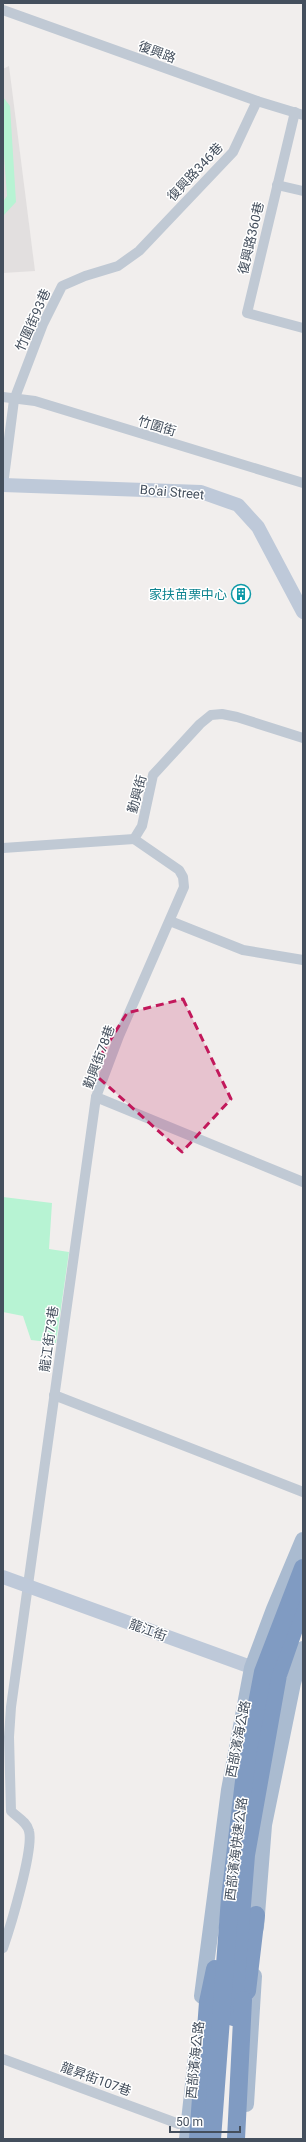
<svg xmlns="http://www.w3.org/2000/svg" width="306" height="2142" font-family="Roboto,'Noto Sans TC',sans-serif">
  <rect width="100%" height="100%" fill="#f1eeed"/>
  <path fill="#e2dfdf" d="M9 66 35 271 3 273V69Z"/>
  <g fill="#b7f3d3">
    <path d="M3 97 10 106 16 202 3 216V202L7 196 3 141Z"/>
    <path d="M3 1197 52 1203 49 1249 69 1252 56 1343 31 1340 23 1316 3 1312Z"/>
  </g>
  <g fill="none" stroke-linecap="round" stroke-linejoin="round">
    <g stroke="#c0c9d4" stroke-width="10">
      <path d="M3 10 257 101 303 115"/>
      <path d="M295 112 247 313 303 328"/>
      <path d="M277 185 303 191"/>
      <path d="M3 397 35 401 303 483"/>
      <path d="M3 485 14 400 43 324 62 286 85 276 118 266 139 251 233 152 257 101"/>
      <path d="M134 839 179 870 183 877 184 887 119 1036 96 1097 303 1182"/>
      <path d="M134 839 142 826 153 775 200 724 211 715 222 714 237 717 303 738"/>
      <path d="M3 848 134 839"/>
      <path d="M170 921 243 950 303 960"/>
      <path d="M54 1395 303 1492"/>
      <path d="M3 1948C10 1928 34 1849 29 1831 27 1822 17 1817 11 1811L9 1737 11 1707 96 1097"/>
      <path d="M3 2059 179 2124"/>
    </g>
    <g stroke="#bec9d9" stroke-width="14">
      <path d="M3 485 201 492 238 505 258 527 303 612"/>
      <path d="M3 1577 262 1671"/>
    </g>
    <g stroke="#aabbd0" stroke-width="16">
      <path d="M256 1927 264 1825 293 1683 303 1649"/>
      <path d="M202 1996 229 1790 252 1668 274 1609 303 1540"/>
      <path d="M246 2104 254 1976"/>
      <path d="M187 2139 196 2057"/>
    </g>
    <g stroke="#809bc2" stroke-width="18">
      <path d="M247 1991 256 1915"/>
      <path d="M233 2017 246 1855 278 1675 303 1603"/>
      <path d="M198 2139 208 2002 215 1969"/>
      <path d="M212 2139 230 1898 247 1756 263 1672 303 1568"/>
      <path d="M236 2139 243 2000"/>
    </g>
  </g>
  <path fill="#c2185b" fill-opacity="0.2" stroke="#c2185b" stroke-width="3" stroke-dasharray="8 5" stroke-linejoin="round" d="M183 999 231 1099 182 1152 91 1071 127 1013Z"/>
  <defs>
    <symbol id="building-ring" viewBox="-11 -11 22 22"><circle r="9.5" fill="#fff" stroke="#0f9aa8" stroke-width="1.5"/><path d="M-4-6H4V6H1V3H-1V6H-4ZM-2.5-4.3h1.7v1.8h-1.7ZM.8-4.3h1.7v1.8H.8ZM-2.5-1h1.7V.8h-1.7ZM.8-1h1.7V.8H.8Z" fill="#0f9aa8"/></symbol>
  </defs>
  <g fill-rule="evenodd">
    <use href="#building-ring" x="230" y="583" width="22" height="22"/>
  </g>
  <g text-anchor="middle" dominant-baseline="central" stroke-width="3" stroke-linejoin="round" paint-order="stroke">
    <g font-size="13" fill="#444f5d" stroke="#fff">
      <text transform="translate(157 52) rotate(20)">復興路</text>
      <text transform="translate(195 172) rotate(-47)">復興路346巷</text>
      <text transform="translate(251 238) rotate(-77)">復興路360巷</text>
      <text transform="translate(33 320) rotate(-66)">竹圍街93巷</text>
      <text transform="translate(157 426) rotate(17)">竹圍街</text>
      <text transform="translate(172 492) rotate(5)">Bo'ai Street</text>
      <text transform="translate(137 794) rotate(-75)">勤興街</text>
      <text transform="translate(99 1057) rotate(-70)">勤興街78巷</text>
      <text transform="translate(49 1339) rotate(-82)">龍江街73巷</text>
      <text transform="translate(148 1630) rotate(20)">龍江街</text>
      <text transform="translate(238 1739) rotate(-79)">西部濱海公路</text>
      <text transform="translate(236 1849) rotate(-83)">西部濱海快速公路</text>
      <text transform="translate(195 2060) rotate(-84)">西部濱海公路</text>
      <text transform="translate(96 2079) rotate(20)">龍昇街107巷</text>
    </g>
    <g font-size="13" fill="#0d838f" stroke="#fff" text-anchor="end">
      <text x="227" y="594">家扶苗栗中心</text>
    </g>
  </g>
  <rect width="306" height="2142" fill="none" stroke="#444f5d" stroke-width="8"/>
  <path d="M170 2126v6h70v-6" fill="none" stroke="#444f5d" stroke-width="2"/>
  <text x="176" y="2126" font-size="12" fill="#444f5d" stroke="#ffffff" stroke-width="3" paint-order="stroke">50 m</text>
</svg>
